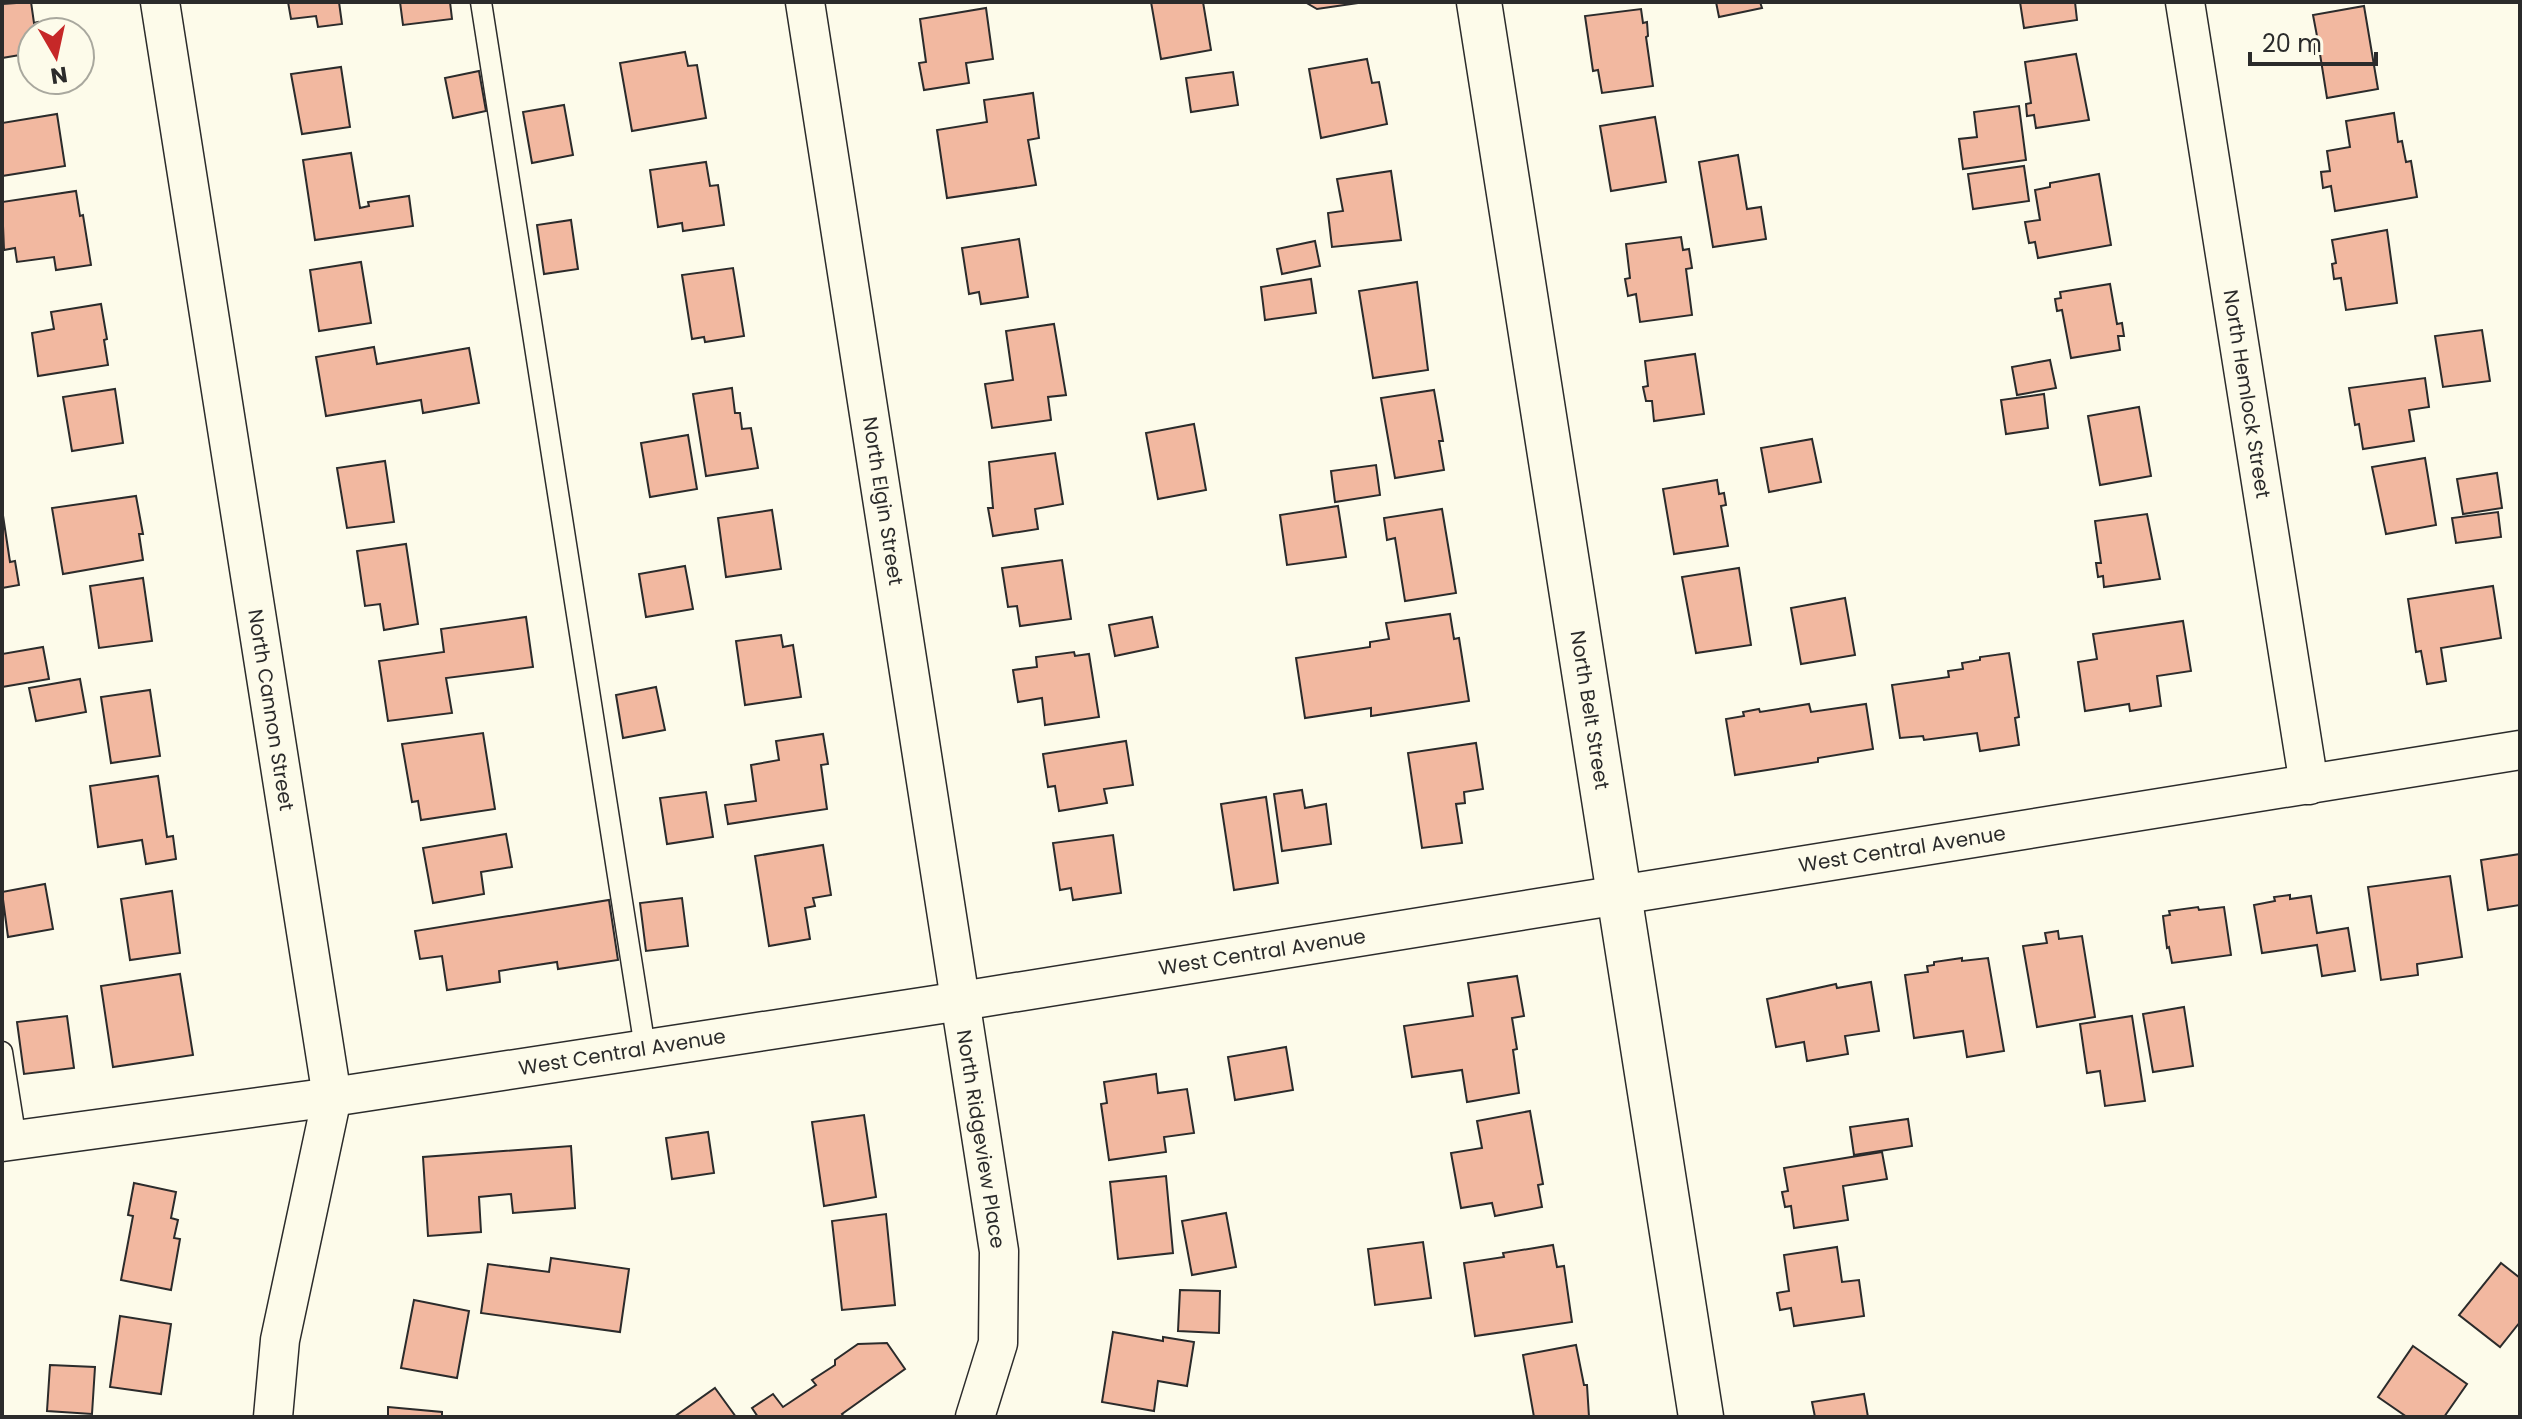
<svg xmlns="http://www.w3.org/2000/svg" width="2522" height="1419" font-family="Poppins,sans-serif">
  <rect width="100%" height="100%" fill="#fdfbea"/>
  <g fill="#f2b8a0" stroke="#2b2b2b" stroke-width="2">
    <path d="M31 2 34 23 38 22 40 32H32V53L2 58V4Z"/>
    <path d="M288 2H339L342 24 318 27 316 16 291 19Z"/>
    <path d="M400 2H450L452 19 403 25Z"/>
    <path d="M1151 2H1203L1211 50 1161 59Z"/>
    <path d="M1305 2H1365L1317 9Z"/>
    <path d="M1716 2H1760L1762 8 1719 17Z"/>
    <path d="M2020 2H2075L2077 20 2024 28Z"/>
    <path d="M2364 6 2378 89 2327 98 2320 54H2315L2313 37 2317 36 2313 15Z"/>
    <path d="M986 8 993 59 966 63 969 83 924 90 919 63 926 62 920 19Z"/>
    <path d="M1641 9 1643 23 1647 22 1648 36 1646 37 1653 86 1602 93 1598 70 1593 71 1585 16Z"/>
    <path d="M685 52 688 66 697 65 706 118 632 131 620 63Z"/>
    <path d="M2076 54 2089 120 2036 128 2034 115 2027 116 2026 104 2031 103 2025 62Z"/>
    <path d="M1367 59 1372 83 1379 82 1387 124 1321 138 1309 69Z"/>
    <path d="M341 67 350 127 302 134 291 74Z"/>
    <path d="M479 71 486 111 453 118 445 78Z"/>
    <path d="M1233 72 1238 105 1191 112 1186 78Z"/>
    <path d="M1033 93 1039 138 1028 140 1036 185 947 198 937 130 987 122 984 100Z"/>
    <path d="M564 105 573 155 532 163 523 112Z"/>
    <path d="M2019 106 2026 160 1963 169 1959 139 1977 137 1974 112Z"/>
    <path d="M2394 113 2398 142 2402 141 2406 162 2411 161 2417 197 2335 211 2331 186 2323 188 2321 172 2330 171 2327 151 2350 147 2346 121Z"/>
    <path d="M57 114 65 166 2 176V123Z"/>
    <path d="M1655 117 1666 182 1611 191 1600 126Z"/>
    <path d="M351 153 360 208 369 206 368 202 409 196 413 226 315 240 303 160Z"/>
    <path d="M1738 155 1747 209 1761 207 1766 239 1713 247 1699 162Z"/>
    <path d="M706 162 710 186 718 185 724 225 683 231 682 223 658 227 650 170Z"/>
    <path d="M2024 166 2029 201 1973 209 1968 174Z"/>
    <path d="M1391 171 1401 240 1332 247 1328 213 1343 211 1337 179Z"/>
    <path d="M2099 174 2111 245 2038 258 2035 242 2029 243 2025 222 2040 220 2035 190 2050 187V183Z"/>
    <path d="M76 191 80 216 83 215 91 265 56 270 54 257 17 262 15 248 4 250 2 202Z"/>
    <path d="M571 220 578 269 544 274 537 225Z"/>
    <path d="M2387 230 2397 303 2346 310 2341 278 2334 279 2332 264 2336 263 2332 240Z"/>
    <path d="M1681 237 1683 250 1689 249 1692 268 1686 269 1692 315 1640 322 1636 294 1628 296 1625 279 1630 278 1626 244Z"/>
    <path d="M1019 239 1028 297 981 304 979 292 969 294 962 248Z"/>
    <path d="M1315 241 1320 266 1282 274 1277 249Z"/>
    <path d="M361 262 371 323 319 331 310 270Z"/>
    <path d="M733 268 744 336 705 342 704 337 692 339 682 275Z"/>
    <path d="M1311 279 1316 313 1265 320 1261 287Z"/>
    <path d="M1417 282 1428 370 1373 378 1359 291Z"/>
    <path d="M2110 284 2117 324 2122 323 2124 336H2118L2120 350 2071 358 2062 310 2057 311 2055 299 2061 298 2060 292Z"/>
    <path d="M101 304 107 339 104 340 108 365 38 376 32 333 54 329 51 312Z"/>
    <path d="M1054 324 1066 395 1048 397 1051 420 992 428 985 384 1013 380 1006 331Z"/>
    <path d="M2482 330 2490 381 2443 387 2435 336Z"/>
    <path d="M374 347 377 364 469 348 479 403 423 413 421 400 326 416 316 357Z"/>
    <path d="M1695 354 1704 414 1654 421 1652 401H1646L1643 387 1648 386 1645 361Z"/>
    <path d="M2050 360 2056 388 2017 395 2012 367Z"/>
    <path d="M2425 378 2429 407 2409 410 2414 441 2363 449 2359 424 2355 425 2349 388Z"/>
    <path d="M732 388 735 413H740L742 429 751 428 758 468 706 476 693 394Z"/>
    <path d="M115 389 123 443 72 451 63 397Z"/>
    <path d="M1434 390 1443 441H1439L1444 470 1395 478 1381 398Z"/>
    <path d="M2044 394 2048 428 2006 434 2001 400Z"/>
    <path d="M2139 407 2151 476 2100 485 2088 416Z"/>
    <path d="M1194 424 1206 490 1158 499 1146 433Z"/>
    <path d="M688 435 697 489 650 497 641 443Z"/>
    <path d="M1812 439 1821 482 1769 492 1761 448Z"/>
    <path d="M1055 453 1063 504 1035 509 1038 529 993 536 988 508H993L989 462Z"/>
    <path d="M2425 458 2436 525 2386 534 2372 467Z"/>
    <path d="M385 461 394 522 347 528 337 468Z"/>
    <path d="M1376 465 1380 495 1335 502 1331 471Z"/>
    <path d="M2497 473 2502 508 2463 514 2457 479Z"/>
    <path d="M1717 480 1719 494 1724 493 1726 505 1721 506 1728 546 1674 554 1663 489Z"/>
    <path d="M136 496 143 534H139L143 560 63 574 52 508Z"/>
    <path d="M1338 506 1346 557 1287 565 1280 515Z"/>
    <path d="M2 509 10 562 15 561 19 585 2 588Z"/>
    <path d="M1442 509 1456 593 1405 601 1395 538 1387 540 1384 518Z"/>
    <path d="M772 510 781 569 726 577 718 518Z"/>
    <path d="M2498 512 2501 537 2456 543 2452 518Z"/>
    <path d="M2147 514 2160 579 2104 587 2103 576 2098 577 2096 563H2101L2095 521Z"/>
    <path d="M406 544 418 624 384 630 380 604 365 606 357 551Z"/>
    <path d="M1062 560 1071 619 1020 626 1017 606 1008 607 1002 568Z"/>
    <path d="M685 566 693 609 646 617 639 574Z"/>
    <path d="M1739 568 1751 645 1696 653 1682 577Z"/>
    <path d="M143 578 152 641 99 648 90 586Z"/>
    <path d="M2493 586 2501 638 2441 648 2446 681 2427 684 2421 651 2416 652 2408 599Z"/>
    <path d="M1845 598 1855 655 1801 664 1791 608Z"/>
    <path d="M1450 614 1454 639 1459 638 1469 701 1371 716V708L1305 718 1296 658 1370 647V642L1389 639 1386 623Z"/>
    <path d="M526 617 533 667 446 678 452 713 388 721 379 661 444 652 441 629Z"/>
    <path d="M1152 617 1158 647 1115 656 1109 625Z"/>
    <path d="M2183 621 2191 671 2157 676 2161 706 2130 711 2129 704 2085 711 2078 662 2097 659 2093 634Z"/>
    <path d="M781 635 783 647 793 645 801 697 745 705 736 641Z"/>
    <path d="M43 647 49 679 2 687V654Z"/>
    <path d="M1074 652 1075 656 1089 654 1099 717 1045 725 1042 698 1018 702 1013 670 1037 667 1036 657Z"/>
    <path d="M2009 653 2019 717 2015 718 2019 745 1980 751 1977 733 1924 740 1923 736 1900 738 1892 685 1949 677 1948 671 1963 669 1962 663 1980 660V657Z"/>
    <path d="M80 679 86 712 36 721 29 688Z"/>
    <path d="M656 687 665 730 623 738 616 695Z"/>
    <path d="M150 690 160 756 111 763 101 697Z"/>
    <path d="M1809 704 1811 712 1866 704 1873 749 1818 758V762L1735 775 1726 719 1744 716 1743 712 1759 709 1760 712Z"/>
    <path d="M483 733 495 809 421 820 418 801 412 802 402 744Z"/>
    <path d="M823 734 828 764 821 765 827 809 728 824 725 805 756 801 751 765 779 760 776 741Z"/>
    <path d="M1126 741 1133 785 1104 789 1107 803 1059 811 1055 786 1048 787 1043 754Z"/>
    <path d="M1476 743 1483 789 1464 792 1465 803 1456 804 1462 843 1422 848 1408 753Z"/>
    <path d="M158 776 167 837 173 836 176 859 146 864 142 840 98 847 90 786Z"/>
    <path d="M1302 790 1305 808 1326 804 1331 844 1282 851 1274 794Z"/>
    <path d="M706 792 713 837 667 844 660 798Z"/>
    <path d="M1266 797 1278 883 1234 890 1221 804Z"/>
    <path d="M506 834 512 867 481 872 484 894 433 903 423 848Z"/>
    <path d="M1113 835 1121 893 1073 900 1071 888 1060 890 1053 843Z"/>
    <path d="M823 845 831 895 813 898 815 906 805 908 810 939 769 946 755 856Z"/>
    <path d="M2520 854V905L2488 910 2481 860Z"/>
    <path d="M2450 876 2462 957 2417 964 2418 975 2381 980 2368 887Z"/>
    <path d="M45 884 53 929 8 937 2 892Z"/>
    <path d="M172 891 180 953 130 960 121 899Z"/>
    <path d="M2290 895V899L2311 896 2317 933 2348 928 2355 971 2322 976 2317 945 2262 953 2254 905 2275 901 2274 897Z"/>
    <path d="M682 898 688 946 646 951 640 903Z"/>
    <path d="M609 900 618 960 558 969 557 962 499 971 500 982 447 990 442 956 420 959 415 931Z"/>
    <path d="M2198 907 2199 910 2224 907 2231 955 2172 963 2169 947 2167 948 2163 916 2170 915 2169 911Z"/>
    <path d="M2058 931 2059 939 2082 936 2095 1017 2037 1027 2023 946 2047 943 2045 933Z"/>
    <path d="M1962 958V961L1988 958 2004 1051 1967 1057 1963 1031 1914 1038 1905 975 1928 972 1927 966 1934 965V962Z"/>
    <path d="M180 974 193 1055 113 1067 101 986Z"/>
    <path d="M1517 976 1524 1016 1512 1018 1517 1049 1513 1050 1519 1093 1467 1102 1462 1070 1412 1077 1404 1026 1473 1016 1468 983Z"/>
    <path d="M1871 982 1879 1031 1845 1036 1848 1054 1807 1061 1804 1042 1776 1047 1767 999 1836 984 1837 988Z"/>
    <path d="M2184 1007 2193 1066 2153 1072 2143 1014Z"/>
    <path d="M67 1016 74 1068 24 1074 17 1022Z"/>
    <path d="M2132 1016 2145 1101 2105 1106 2100 1071 2087 1073 2080 1024Z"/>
    <path d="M1286 1047 1293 1090 1235 1100 1228 1057Z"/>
    <path d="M1156 1074 1158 1093 1187 1089 1194 1133 1164 1137 1166 1152 1109 1160 1101 1104 1107 1103 1104 1082Z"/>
    <path d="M1530 1111 1543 1184 1538 1185 1542 1207 1495 1216 1492 1203 1461 1208 1451 1153 1482 1148 1477 1121Z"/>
    <path d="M864 1115 876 1197 824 1206 812 1122Z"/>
    <path d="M1908 1119 1912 1146 1854 1155 1850 1127Z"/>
    <path d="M708 1132 714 1173 672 1179 666 1138Z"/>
    <path d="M571 1146 575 1208 513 1213 511 1194 479 1197 481 1232 428 1236 423 1157Z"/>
    <path d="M1882 1152 1887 1179 1843 1186 1848 1220 1794 1228 1791 1206 1785 1207 1782 1192 1788 1191 1784 1168Z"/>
    <path d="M1166 1176 1173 1253 1118 1259 1110 1182Z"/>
    <path d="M134 1183 176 1192 171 1218 178 1220 174 1238 180 1239 171 1290 121 1280 133 1216 128 1215Z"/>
    <path d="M1226 1213 1236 1267 1192 1275 1182 1221Z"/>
    <path d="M886 1214 895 1305 842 1310 832 1221Z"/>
    <path d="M1423 1242 1431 1298 1375 1305 1368 1249Z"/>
    <path d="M1553 1245 1557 1267 1564 1266 1572 1322 1475 1336 1464 1263 1504 1257 1503 1253Z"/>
    <path d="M1837 1247 1842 1282 1859 1280 1864 1316 1794 1326 1791 1308 1780 1310 1777 1293 1789 1291 1784 1255Z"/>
    <path d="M551 1258 629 1269 620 1332 481 1313 488 1264 549 1272Z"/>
    <path d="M2501 1263 2520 1278V1322L2500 1347 2459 1315Z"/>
    <path d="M1180 1290 1220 1291 1219 1333 1178 1331Z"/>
    <path d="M414 1300 469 1311 457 1378 401 1368Z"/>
    <path d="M120 1316 171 1324 161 1394 110 1387Z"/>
    <path d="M1113 1332 1163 1341V1337L1194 1342 1187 1386 1158 1381 1154 1411 1102 1402Z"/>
    <path d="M887 1343 905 1369 842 1414 844 1417H758L752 1408 773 1394 783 1407 816 1385 812 1380 835 1365V1360L858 1344Z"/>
    <path d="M1576 1345 1584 1385H1587L1589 1417H1534L1523 1355Z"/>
    <path d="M2413 1346 2467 1384 2444 1417H2407L2378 1397Z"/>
    <path d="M50 1365 95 1367 92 1414 47 1411Z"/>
    <path d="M715 1388 736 1417H674Z"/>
    <path d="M1864 1394 1868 1417H1815L1812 1402Z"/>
    <path d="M388 1407 442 1412V1417H388Z"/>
  </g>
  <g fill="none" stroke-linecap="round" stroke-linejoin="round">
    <defs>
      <g id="service">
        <path d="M481 2 645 1048"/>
        <path d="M2 1052 16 1140"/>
      </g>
      <g id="minor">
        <path d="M160 2 332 1097 280 1340 273 1417"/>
        <path d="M805 2 999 1251 998 1343 975 1417"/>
        <path d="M2185 2 2309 785"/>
        <path d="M2 1142 332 1097 961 1001 2520 750"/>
      </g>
      <path id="tertiary" d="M1479 2 1701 1417"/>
    </defs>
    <use href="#service" stroke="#2b2b2b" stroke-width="23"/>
    <use href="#minor" stroke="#2b2b2b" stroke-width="41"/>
    <use href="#tertiary" stroke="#2b2b2b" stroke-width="47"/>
    <use href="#service" stroke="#fdfbea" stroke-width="20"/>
    <use href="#minor" stroke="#fdfbea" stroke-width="38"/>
    <use href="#tertiary" stroke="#fdfbea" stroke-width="44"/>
  </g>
  <g text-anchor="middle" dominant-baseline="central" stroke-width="6" stroke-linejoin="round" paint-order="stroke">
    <g font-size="20" fill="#2b2b2b" stroke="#fdfbea">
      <text transform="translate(2247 394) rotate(81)">North Hemlock Street</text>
      <text transform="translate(883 501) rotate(81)">North Elgin Street</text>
      <text transform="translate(271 710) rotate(81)">North Cannon Street</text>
      <text transform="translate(1590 710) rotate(81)">North Belt Street</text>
      <text transform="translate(1902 849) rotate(-9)">West Central Avenue</text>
      <text transform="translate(1262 952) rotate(-9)">West Central Avenue</text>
      <text transform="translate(622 1052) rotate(-9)">West Central Avenue</text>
      <text transform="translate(981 1139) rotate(81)">North Ridgeview Place</text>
    </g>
  </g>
  <rect width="2522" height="1419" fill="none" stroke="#2b2b2b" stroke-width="8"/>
  <g transform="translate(56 56) rotate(171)"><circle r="38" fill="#fdfbea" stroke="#a9a89e" stroke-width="2"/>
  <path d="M0-6L14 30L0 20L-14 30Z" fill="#c62828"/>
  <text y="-12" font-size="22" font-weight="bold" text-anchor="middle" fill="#2b2b2b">N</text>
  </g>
  <path d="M2250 52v12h126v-12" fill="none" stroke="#2b2b2b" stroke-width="4"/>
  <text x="2262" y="52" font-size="24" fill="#2b2b2b" stroke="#fdfbea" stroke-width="6" paint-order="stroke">20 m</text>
</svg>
